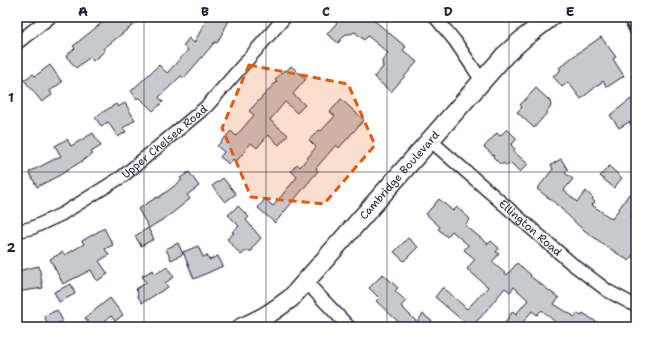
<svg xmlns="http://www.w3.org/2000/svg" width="653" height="344" font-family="'Shantell Sans',sans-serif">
  <rect width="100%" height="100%" fill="#fff"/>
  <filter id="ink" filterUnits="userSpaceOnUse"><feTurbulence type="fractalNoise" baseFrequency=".025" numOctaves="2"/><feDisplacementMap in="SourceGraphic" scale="8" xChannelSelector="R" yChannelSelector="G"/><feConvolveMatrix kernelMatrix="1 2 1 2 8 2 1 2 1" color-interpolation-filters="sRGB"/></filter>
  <g filter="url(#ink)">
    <g fill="#c8c8cf" stroke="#22223b">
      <path d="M109 17H143L103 49 105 51 93 61 90 57 76 68 66 56 75 48 73 46Z"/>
      <path d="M208 17H231L217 43 215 42 184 78 181 76 159 97 163 102 153 111 139 97 137 99 131 91 159 65 167 73 188 50 183 46 189 38 194 43Z"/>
      <path d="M342 17H370L406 47 403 50 417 62 391 92 374 77 383 67 382 61 388 53 368 36 364 40 355 32 350 34H346L338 43 327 34Z"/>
      <path d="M601 37 616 57 613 59 624 76 607 87 603 81 581 99 568 82 562 87 553 76 561 70 559 68 571 58Z"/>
      <path d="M50 65 62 82 50 91 52 95 42 102 24 80 33 74 35 76Z"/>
      <path d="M291 66 306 79 293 94 305 105 297 113 285 102 270 120 288 135 279 145 268 135 257 148 251 143 236 162 233 159 229 164 220 157 224 152 217 146 231 131 236 136 254 115 249 111 277 81 275 80 284 70 286 71Z"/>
      <path d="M536 88 550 101 551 106 546 114 534 128 517 112 522 107 520 105Z"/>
      <path d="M341 99 364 120 339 148 336 145 316 168 318 171 275 223 258 208 265 199 273 206 297 177 291 171 297 164 300 167 316 147 309 140 319 130 321 131 335 116 330 112Z"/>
      <path d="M631 99 636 106V132L629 122 619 128 610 115Z"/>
      <path d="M125 103 135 120 123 128 126 132 118 137 108 122 101 126 95 117 116 104 118 107Z"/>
      <path d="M507 129 517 139 511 145 515 149 513 151 528 164 520 172 511 163 507 166 503 163 501 165 493 157 494 156 484 147 497 133 500 136Z"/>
      <path d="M93 133 101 146 91 152 93 154 60 175 37 187 29 172 61 156 55 146 67 139 71 146Z"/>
      <path d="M561 159 568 170 565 173 573 179 564 190 577 202 586 191 593 198 592 199 595 202 592 205 612 219 629 194 636 199V207L630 216 636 220V250L629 261 603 244 580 227 554 202 537 189 553 169 551 165Z"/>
      <path d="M609 166 622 178 614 188 600 176Z"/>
      <path d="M189 172 199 186 187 195 190 199 170 215 149 228 138 209 157 197 158 198 182 180 180 178Z"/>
      <path d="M223 178 236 194 225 202 212 186Z"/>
      <path d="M439 199 453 211 457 207 470 219 465 225 488 244 491 241 499 248 496 252 499 254 492 262 507 275 517 263 531 275 530 276 559 298 554 304 575 317 577 313 581 316 583 313 604 327H561L555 323V322L542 310 537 315 532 311 519 327H512L505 322 513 311 516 314 528 300 514 287 510 292 505 288 480 318 470 327 435 297 443 287 467 309 488 287 467 269 475 259 464 250 468 245 452 231 447 237 438 229 440 227 426 214Z"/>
      <path d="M238 206 249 217 246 220 261 238 252 248V251H246L241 255 227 239 234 233 232 232 239 226 228 215Z"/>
      <path d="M104 228 113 245 105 249 109 255 99 261 108 274 97 281 91 270 63 284 50 259 63 252 65 255 84 244 82 241Z"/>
      <path d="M148 228 154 239 141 246 135 236Z"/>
      <path d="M408 238 418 247 404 261 394 252Z"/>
      <path d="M178 243 183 254 171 260 166 249Z"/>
      <path d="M198 246 203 257 207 255 209 260 218 256 223 266 194 279 183 252Z"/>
      <path d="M39 266 43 288 17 292V271Z"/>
      <path d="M167 267 174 277 165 283 168 287 142 303 137 295 138 294 136 289 146 283 142 276 153 270 155 274Z"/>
      <path d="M383 274 398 288 395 291 406 301 401 306 417 322 423 314 439 327H404L376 301 379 298 369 288Z"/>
      <path d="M71 284 75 294 59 302 54 292Z"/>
      <path d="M110 298 123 315 115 321 111 316 97 327H92L85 318Z"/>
      <path d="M57 310 63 321 49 327 44 316Z"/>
    </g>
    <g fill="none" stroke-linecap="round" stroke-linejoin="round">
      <defs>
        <g id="street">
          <path d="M435 17 455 41 482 81"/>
          <path d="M630 17 636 30"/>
          <path d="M17 43 50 17"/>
          <path id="s1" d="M431 141 571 263 608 291 636 306"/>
          <path id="s2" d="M17 231 32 228 62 214 123 176 207 106 285 17"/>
          <path d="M306 282 349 327"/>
        </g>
        <g id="secondary">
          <path id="s3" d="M242 327C261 320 275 310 291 298L505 55 524 38 551 17"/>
        </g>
      </defs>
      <use href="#street" stroke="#22223b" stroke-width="15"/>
      <use href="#secondary" stroke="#22223b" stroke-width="21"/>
      <use href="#street" stroke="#fff" stroke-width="12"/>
      <use href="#secondary" stroke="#fff" stroke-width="18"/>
    </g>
  </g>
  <path fill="#e8590c" fill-opacity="0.2" stroke="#e8590c" stroke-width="3" stroke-dasharray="8 5" stroke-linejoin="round" d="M249 65 348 84 375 145 324 204 251 197 222 128Z"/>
  <path fill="none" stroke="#22223b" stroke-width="1" stroke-opacity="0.55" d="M144 17V327M266 17V327M387 17V327M509 17V327M17 172H636"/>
  <g text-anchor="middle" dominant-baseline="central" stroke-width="3.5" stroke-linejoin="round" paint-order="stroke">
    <g font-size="11" fill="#22223b" stroke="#fff">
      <text stroke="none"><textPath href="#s2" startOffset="174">Upper Chelsea Road</textPath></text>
      <text stroke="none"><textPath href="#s3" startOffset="221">Cambridge Boulevard</textPath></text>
      <text stroke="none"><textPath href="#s1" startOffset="132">Ellington Road</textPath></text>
    </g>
  </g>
  <rect width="653" height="344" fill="none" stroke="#fff" stroke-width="44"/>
  <rect x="22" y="22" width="609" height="300" fill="none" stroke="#22223b" stroke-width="1.5"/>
  <g font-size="13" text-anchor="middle" font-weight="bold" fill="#22223b">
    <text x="83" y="16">A</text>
    <text x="205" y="16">B</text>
    <text x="326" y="16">C</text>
    <text x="448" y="16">D</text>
    <text x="570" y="16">E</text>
    <text x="11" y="102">1</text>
    <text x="11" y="252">2</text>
  </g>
</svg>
